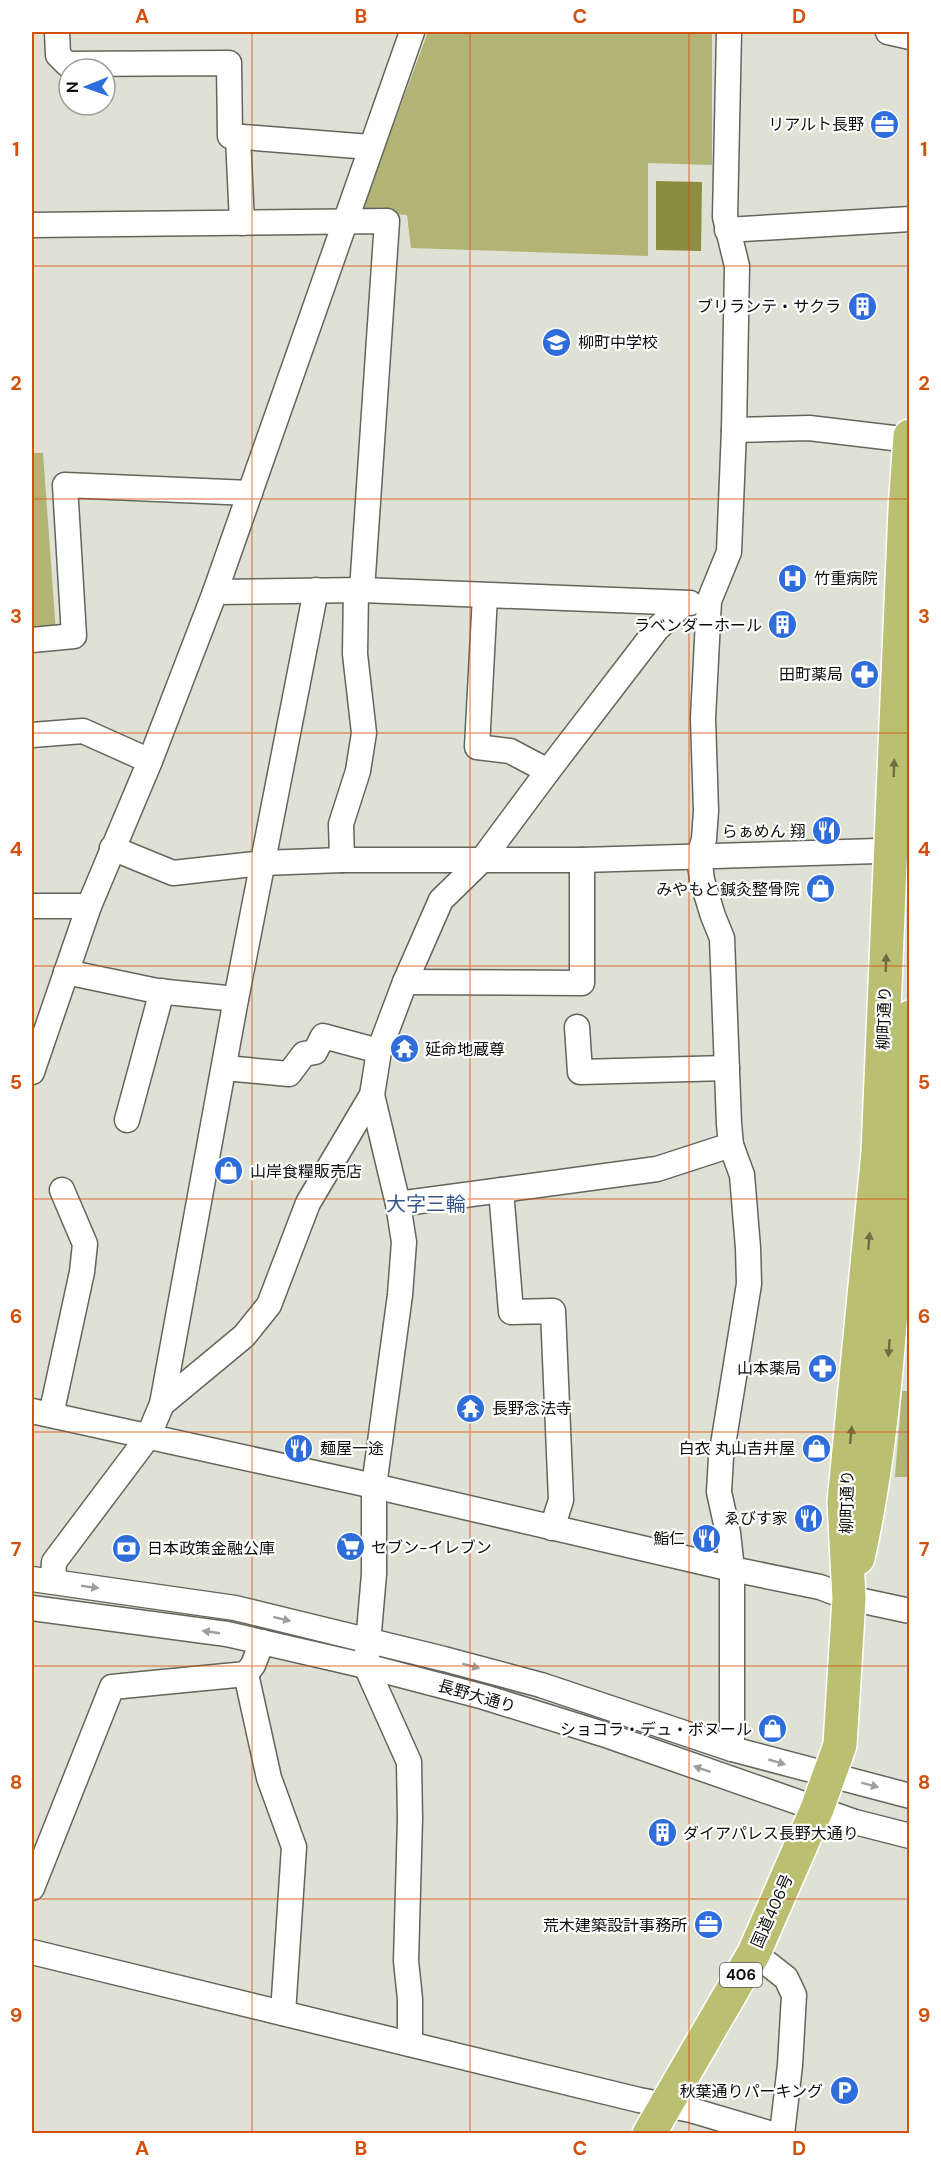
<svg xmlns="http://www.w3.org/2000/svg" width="941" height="2165" font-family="'DM Sans','Noto Sans JP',sans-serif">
  <rect width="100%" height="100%" fill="#dfe1d5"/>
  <g fill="#b1b474">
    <path d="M428 32H712V165L648 163V256L411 248 407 215 361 212Z"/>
    <path d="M32 453H43L56 633 32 634Z"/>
    <path d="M902 1391H909V1477H895Z"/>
  </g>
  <path fill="#8b8e41" d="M656 181 702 182 701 251 656 250Z"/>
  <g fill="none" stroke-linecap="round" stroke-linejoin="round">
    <defs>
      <g id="minor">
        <path d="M57 32 58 55 67 64 229 63 230 136 370 147"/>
        <path d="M729 32 725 217 737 266 734 430 729 552 709 601 703 718 706 811 704 839 699 856 702 880 713 916 722 938 729 1124 731 1145 742 1175 748 1248 749 1284 721 1457 719 1492 728 1533 732 1569V1749"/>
        <path d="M888 32 910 37"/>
        <path d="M238 137 242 223"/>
        <path d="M32 225 387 221 362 590"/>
        <path d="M727 230 910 219"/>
        <path d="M734 430 809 428 910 440"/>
        <path d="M215 592 362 590 690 603"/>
        <path d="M485 596 477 747 510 751 548 771"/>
        <path d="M32 640 74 636 65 485 250 493"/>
        <path d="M32 735 83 731 150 761"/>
        <path d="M112 848 173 873 263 863 342 860H582L910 850"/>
        <path d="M342 860 341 824 358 771 364 733 355 654 356 590"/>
        <path d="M32 906H89"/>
        <path d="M66 972 157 991 236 999"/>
        <path d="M405 982 582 983V860"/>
        <path d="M577 1027 580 1072 727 1068"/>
        <path d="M225 1068 289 1074 304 1054 315 1052 323 1036 379 1051"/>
        <path d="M32 1072 89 906 150 761 215 592 412 32"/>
        <path d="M372 1095 398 1204 404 1242 400 1295 374 1486V1574L366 1666 409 1762 410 1819 406 1961 410 1999V2044"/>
        <path d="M127 1120 162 991"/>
        <path d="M501 1190 511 1312 553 1311 561 1500 552 1528"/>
        <path d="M398 1204 657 1169 731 1145"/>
        <path d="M162 1404 244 1336 269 1305 308 1203 372 1095 379 1051 405 982 441 900 482 860 548 771 657 629 683 604"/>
        <path d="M32 1411 374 1486 732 1569 820 1587 849 1598 910 1611"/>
        <path d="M51 1415 82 1272 85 1244 62 1190"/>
        <path d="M32 1579 235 1608 444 1659 541 1685 732 1749 910 1796"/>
        <path d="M53 1581 54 1562 148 1437 162 1404 236 999 316 590"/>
        <path d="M32 1608 227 1634 366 1666 484 1697 603 1734 855 1822 910 1836"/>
        <path d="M246 1674 269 1778 294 1847 283 2013"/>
        <path d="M32 1888 112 1687 246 1674 253 1665 262 1642"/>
        <path d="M32 1952 639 2100 691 2110 772 2134"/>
        <path d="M754 1953 786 1978 794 1995 790 2065 782 2134"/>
      </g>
      <g id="highway">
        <path d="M858 1558C878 1469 886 1378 893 1287 900 1197 906 1107 910 1017"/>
        <path d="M649 2134 754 1953 817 1809 840 1745 849 1598 844 1502 878 1152 905 510 910 436"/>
      </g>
    </defs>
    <use href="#minor" stroke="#64655b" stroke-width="27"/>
    <use href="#highway" stroke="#fff" stroke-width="36"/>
    <use href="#minor" stroke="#fff" stroke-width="24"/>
    <use href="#highway" stroke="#bbbf72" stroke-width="33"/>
  </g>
  <defs><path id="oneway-solid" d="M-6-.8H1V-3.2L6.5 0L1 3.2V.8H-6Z" transform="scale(1.5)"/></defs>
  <g fill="#6d6f43">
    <use href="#oneway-solid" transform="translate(894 768) rotate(-88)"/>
    <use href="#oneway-solid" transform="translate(886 963) rotate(-88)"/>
    <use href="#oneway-solid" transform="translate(869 1241) rotate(-85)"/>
    <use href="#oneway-solid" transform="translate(889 1348) rotate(94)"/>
    <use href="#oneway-solid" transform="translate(851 1435) rotate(-84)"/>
  </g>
  <g fill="#9e9e9d">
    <use href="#oneway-solid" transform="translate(90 1587) rotate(8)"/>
    <use href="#oneway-solid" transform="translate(282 1619) rotate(14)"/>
    <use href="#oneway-solid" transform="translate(211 1632) rotate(-172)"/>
    <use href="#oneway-solid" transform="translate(471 1666) rotate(15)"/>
    <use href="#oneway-solid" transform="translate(777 1762) rotate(16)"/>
    <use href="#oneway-solid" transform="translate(702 1769) rotate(-161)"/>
    <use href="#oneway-solid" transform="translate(870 1785) rotate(15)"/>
  </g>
  <path fill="none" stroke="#d2510c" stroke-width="1.5" stroke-opacity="0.55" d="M252 32V2134M470 32V2134M689 32V2134M32 266H910M32 499H910M32 733H910M32 966H910M32 1199H910M32 1432H910M32 1666H910M32 1899H910"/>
  <defs>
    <symbol id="office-disc" viewBox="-11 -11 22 22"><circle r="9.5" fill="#2f6dda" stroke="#fff"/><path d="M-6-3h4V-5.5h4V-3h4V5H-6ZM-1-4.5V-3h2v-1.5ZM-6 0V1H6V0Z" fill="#fff"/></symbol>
    <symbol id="building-disc" viewBox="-11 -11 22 22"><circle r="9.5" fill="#2f6dda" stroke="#fff"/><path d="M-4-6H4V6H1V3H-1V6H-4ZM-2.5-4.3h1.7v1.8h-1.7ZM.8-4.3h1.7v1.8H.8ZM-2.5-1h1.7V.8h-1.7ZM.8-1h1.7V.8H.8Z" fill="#fff"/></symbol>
    <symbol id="school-disc" viewBox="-11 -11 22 22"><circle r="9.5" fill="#2f6dda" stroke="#fff"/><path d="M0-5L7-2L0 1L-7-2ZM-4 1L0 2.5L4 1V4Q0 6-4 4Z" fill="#fff"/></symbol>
    <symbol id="hospital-disc" viewBox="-11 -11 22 22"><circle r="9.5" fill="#2f6dda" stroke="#fff"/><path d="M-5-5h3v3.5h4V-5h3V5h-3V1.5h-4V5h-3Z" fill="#fff"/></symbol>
    <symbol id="pharmacy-disc" viewBox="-11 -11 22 22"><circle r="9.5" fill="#2f6dda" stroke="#fff"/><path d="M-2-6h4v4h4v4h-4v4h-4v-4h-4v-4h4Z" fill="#fff"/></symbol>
    <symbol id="restaurant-disc" viewBox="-11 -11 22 22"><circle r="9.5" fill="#2f6dda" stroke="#fff"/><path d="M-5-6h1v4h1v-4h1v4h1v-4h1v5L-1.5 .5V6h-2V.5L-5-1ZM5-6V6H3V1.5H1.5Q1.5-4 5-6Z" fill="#fff"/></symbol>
    <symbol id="shop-disc" viewBox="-11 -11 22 22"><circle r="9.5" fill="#2f6dda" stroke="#fff"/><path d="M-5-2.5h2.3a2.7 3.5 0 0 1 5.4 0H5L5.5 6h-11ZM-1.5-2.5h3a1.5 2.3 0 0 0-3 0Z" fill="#fff"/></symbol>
    <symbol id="temple-disc" viewBox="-11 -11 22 22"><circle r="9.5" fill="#2f6dda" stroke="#fff"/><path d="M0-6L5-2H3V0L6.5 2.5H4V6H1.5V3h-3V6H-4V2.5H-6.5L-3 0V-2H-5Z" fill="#fff"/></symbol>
    <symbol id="supermarket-disc" viewBox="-11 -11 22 22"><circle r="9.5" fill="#2f6dda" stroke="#fff"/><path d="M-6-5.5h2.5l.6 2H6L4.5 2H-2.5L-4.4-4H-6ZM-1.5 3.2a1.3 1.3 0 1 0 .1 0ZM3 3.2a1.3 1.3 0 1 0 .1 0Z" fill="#fff"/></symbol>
    <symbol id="bank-disc" viewBox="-11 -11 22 22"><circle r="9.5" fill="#2f6dda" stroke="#fff"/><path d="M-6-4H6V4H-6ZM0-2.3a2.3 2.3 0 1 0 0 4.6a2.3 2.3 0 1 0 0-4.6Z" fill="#fff"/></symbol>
    <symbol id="parking-disc" viewBox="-11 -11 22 22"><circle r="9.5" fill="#2f6dda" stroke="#fff"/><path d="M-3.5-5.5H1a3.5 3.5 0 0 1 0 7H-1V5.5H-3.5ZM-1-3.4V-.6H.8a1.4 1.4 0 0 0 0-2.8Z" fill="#fff"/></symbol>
  </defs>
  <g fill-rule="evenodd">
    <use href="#office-disc" x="868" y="108" width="33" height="33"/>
    <use href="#building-disc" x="846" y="290" width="33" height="33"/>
    <use href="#school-disc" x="540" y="326" width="33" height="33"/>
    <use href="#hospital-disc" x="776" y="562" width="33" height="33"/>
    <use href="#building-disc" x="766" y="608" width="33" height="33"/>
    <use href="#pharmacy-disc" x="848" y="658" width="33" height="33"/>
    <use href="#restaurant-disc" x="810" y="814" width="33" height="33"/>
    <use href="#shop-disc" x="804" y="872" width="33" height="33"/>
    <use href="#temple-disc" x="388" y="1032" width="33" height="33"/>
    <use href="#shop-disc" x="212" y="1154" width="33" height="33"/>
    <use href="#pharmacy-disc" x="806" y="1352" width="33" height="33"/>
    <use href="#temple-disc" x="454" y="1392" width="33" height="33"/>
    <use href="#restaurant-disc" x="282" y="1432" width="33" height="33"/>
    <use href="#shop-disc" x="800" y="1432" width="33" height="33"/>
    <use href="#restaurant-disc" x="792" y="1502" width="33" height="33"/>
    <use href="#restaurant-disc" x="690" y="1522" width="33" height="33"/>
    <use href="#supermarket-disc" x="334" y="1530" width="33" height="33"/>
    <use href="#bank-disc" x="110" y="1532" width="33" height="33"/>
    <use href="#shop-disc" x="756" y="1712" width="33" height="33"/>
    <use href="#building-disc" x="646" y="1816" width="33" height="33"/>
    <use href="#office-disc" x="692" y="1908" width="33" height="33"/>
    <use href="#parking-disc" x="828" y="2074" width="33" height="33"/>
  </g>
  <g text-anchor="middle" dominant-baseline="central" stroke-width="4.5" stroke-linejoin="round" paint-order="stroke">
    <rect fill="#fff" stroke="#565654" stroke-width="1.5" x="720" y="1963" width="42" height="24" rx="4.5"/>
    <g font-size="15" font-weight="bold" fill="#0d0d0a">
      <text x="741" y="1975">406</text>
    </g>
    <g font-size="16" fill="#0d0d0a" stroke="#fff" text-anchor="end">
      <text x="864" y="124">リアルト長野</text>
      <text x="841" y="306">ブリランテ・サクラ</text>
      <text x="578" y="342" text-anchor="start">柳町中学校</text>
      <text x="814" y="578" text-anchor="start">竹重病院</text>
      <text x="762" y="625">ラベンダーホール</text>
      <text x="843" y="674">田町薬局</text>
      <text x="806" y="831">らぁめん 翔</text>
      <text x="800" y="889">みやもと鍼灸整骨院</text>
      <text x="425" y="1049" text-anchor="start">延命地蔵尊</text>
      <text x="250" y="1171" text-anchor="start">山岸食糧販売店</text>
      <text x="801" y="1368">山本薬局</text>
      <text x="492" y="1408" text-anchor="start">長野念法寺</text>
      <text x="320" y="1448" text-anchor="start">麺屋一途</text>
      <text x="795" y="1448">白衣 丸山吉井屋</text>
      <text x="788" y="1518">ゑびす家</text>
      <text x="685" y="1538">鮨仁</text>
      <text x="371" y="1547" text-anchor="start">セブン-イレブン</text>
      <text x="147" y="1548" text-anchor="start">日本政策金融公庫</text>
      <text x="752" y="1729">ショコラ・デュ・ボヌール</text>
      <text x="683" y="1833" text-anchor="start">ダイアパレス長野大通り</text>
      <text x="687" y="1925">荒木建築設計事務所</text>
      <text x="823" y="2091">秋葉通りパーキング</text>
    </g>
    <g font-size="16" fill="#0d0d0a" stroke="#fff">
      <text transform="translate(884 1018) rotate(-88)">柳町通り</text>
      <text transform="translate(847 1502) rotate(-89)">柳町通り</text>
      <text transform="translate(477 1696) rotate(16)">長野大通り</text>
      <text transform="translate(772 1911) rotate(-66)">国道406号</text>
    </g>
    <g font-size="20" fill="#35558d" stroke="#fff">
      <text x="426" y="1204">大字三輪</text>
    </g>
  </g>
  <rect width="941" height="2165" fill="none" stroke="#ffffff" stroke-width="66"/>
  <g transform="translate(87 87) rotate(269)"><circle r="28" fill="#ffffff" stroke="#9e9e9d" stroke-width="1.5"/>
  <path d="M0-4.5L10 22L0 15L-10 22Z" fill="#2f6dda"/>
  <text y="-9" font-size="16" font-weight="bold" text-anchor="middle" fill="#0d0d0a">N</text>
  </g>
  <rect x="33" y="33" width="875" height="2099" fill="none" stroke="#d2510c" stroke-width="2"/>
  <g font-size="20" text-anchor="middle" font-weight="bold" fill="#d2510c">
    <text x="142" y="23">A</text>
    <text x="361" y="23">B</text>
    <text x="580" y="23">C</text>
    <text x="799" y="23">D</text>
    <text x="16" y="156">1</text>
    <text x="924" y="156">1</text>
    <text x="16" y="390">2</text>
    <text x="924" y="390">2</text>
    <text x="16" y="623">3</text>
    <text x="924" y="623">3</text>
    <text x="16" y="856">4</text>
    <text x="924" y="856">4</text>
    <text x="16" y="1089">5</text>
    <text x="924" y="1089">5</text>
    <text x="16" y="1323">6</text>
    <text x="924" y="1323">6</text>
    <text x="16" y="1556">7</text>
    <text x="924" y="1556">7</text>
    <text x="16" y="1789">8</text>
    <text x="924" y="1789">8</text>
    <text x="16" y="2022">9</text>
    <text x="924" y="2022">9</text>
    <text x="142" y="2155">A</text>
    <text x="361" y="2155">B</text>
    <text x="580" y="2155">C</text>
    <text x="799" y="2155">D</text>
  </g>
</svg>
